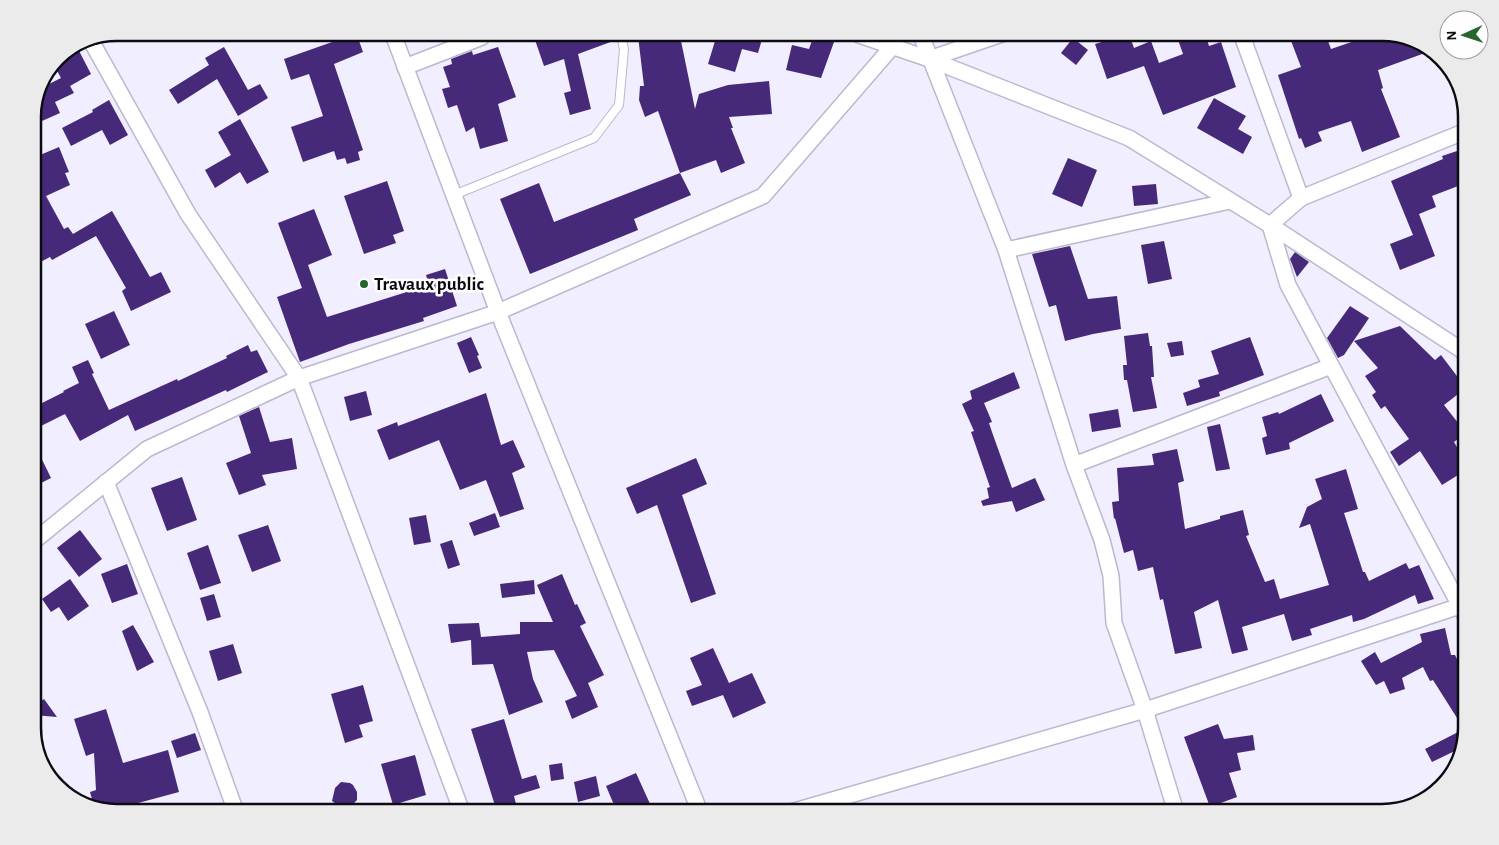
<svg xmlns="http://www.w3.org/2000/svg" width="1499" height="845" font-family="'Alegreya Sans',sans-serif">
  <rect width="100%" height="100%" fill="#f1eeff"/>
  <g fill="#462a79">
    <path d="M1205 33 1209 46 1221 42 1236 87 1163 115 1144 66 1107 79 1095 44 1129 34 1134 48 1151 41 1159 63 1183 54 1176 34Z"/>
    <path d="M1288 33H1325L1331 49 1369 36 1370 41 1388 34 1422 43 1425 53 1378 70 1383 88 1381 89 1400 137 1362 152 1351 121 1318 132 1322 141 1305 148 1301 138 1299 139 1278 75 1301 67Z"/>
    <path d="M814 35 834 42 821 78 786 70 792 45 809 49Z"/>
    <path d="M615 36 616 40 578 54 591 109 570 115 564 93 571 91 564 59 544 66 534 37Z"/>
    <path d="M638 36H680L695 109 699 94 728 85 769 81 772 114 729 117 733 128H731L745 163 721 173 716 160 680 173 658 111 645 117 639 100 640 86H644Z"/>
    <path d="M711 36H763L758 53 742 49 735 72 708 64 715 41 710 40Z"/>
    <path d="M334 38H358L363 52 334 64 363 150 358 152 360 160 347 164 345 158 337 160 334 151 303 162 291 127 323 116 309 74 291 80 284 59 335 41Z"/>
    <path d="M1073 38 1088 50 1076 65 1061 53Z"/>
    <path d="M76 45 91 74 70 86 74 93 55 102 60 113 33 125V112L45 86 61 78 54 65 58 57Z"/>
    <path d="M224 47 248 90 260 84 268 98 238 116 217 79 178 104 169 90 209 65 205 58Z"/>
    <path d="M498 47 516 97 498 104 508 141 480 149 474 127 466 132 457 105 448 108 442 89 450 87 443 67 452 64 451 59 472 51 473 55Z"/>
    <path d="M1214 98 1246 116 1238 129 1252 137 1243 154 1197 128Z"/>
    <path d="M109 100 128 135 110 145 102 130 71 146 62 128 93 112 92 110Z"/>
    <path d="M240 119 269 172 247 184 240 172 215 188 205 170 231 155 218 132Z"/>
    <path d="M59 147 69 172 65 173 70 185 46 196 64 229 68 227 73 234 112 211 150 277 161 272 171 292 131 311 122 291 126 288 96 236 52 260 50 257 33 266V221L41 216 35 201 33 202V158Z"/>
    <path d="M1457 151 1466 175V183L1432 196 1436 207 1419 214 1435 256 1400 270 1390 244 1413 235 1391 181 1443 159 1442 156Z"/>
    <path d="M1068 158 1097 170 1082 207 1052 194Z"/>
    <path d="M680 173 691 195 634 219 638 230 530 274 500 199 539 183 554 222Z"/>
    <path d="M387 181 404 231 393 235 396 243 364 254 344 196Z"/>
    <path d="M1156 184 1158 204 1134 206 1132 186Z"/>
    <path d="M314 209 332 255 308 265 327 317 429 285 426 275 445 269 457 306 423 318 424 321 349 344 300 362 277 297 302 288 278 223Z"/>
    <path d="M1164 241 1172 279 1148 284 1141 245Z"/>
    <path d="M1070 246 1088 299 1117 296 1121 329 1093 334 1065 341 1056 305 1049 307 1032 254Z"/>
    <path d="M1295 252 1309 262 1297 277 1290 259Z"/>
    <path d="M1350 306 1369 318 1344 355 1338 358 1327 338Z"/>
    <path d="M114 311 130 345 101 359 85 324Z"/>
    <path d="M1400 326 1435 360 1441 355 1466 388 1444 405 1466 433 1454 442 1466 462V470L1442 485 1420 451 1399 466 1390 452 1409 439 1385 406 1381 409 1372 395 1376 392 1365 376 1378 368 1354 341Z"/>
    <path d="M1148 333 1150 346H1152L1154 377H1151L1157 408 1133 412 1127 380H1124L1123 365H1127L1124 336Z"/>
    <path d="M471 337 479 355 477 356 482 368 469 373 457 343Z"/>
    <path d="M1250 337 1264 375 1219 392 1220 396 1187 406 1183 393 1200 387 1198 380 1219 374 1211 351Z"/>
    <path d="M1182 341 1184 355 1171 357 1167 343Z"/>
    <path d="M248 345 251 352 257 350 268 372 227 392 226 390 135 431 128 415 80 441 65 414 33 430V410L41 406 40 404 64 392 63 391 79 383 72 367 88 360 94 373 92 374 109 410 177 379 178 381 227 358 226 356Z"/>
    <path d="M1014 372 1020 388 984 403 992 422 989 423 992 432 1012 488 1035 478 1045 500 1016 512 1012 501 983 506 981 501 989 498 987 488 990 487 971 432 974 431 962 404 972 399 970 391Z"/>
    <path d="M366 391 372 415 350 421 344 397Z"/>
    <path d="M486 393 501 445 513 440 525 467 512 473 524 509 500 517 486 480 460 490 439 440 389 460 377 430 397 422 398 426Z"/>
    <path d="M1321 394 1334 421 1289 443 1290 449 1266 455 1262 438 1267 436 1262 417 1278 412 1279 414Z"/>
    <path d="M259 407 270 442 292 438 297 469 262 475 266 485 239 495 226 463 251 453 239 416Z"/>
    <path d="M1118 409 1121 427 1092 432 1089 414Z"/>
    <path d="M1220 424 1230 469 1216 471 1207 427Z"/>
    <path d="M33 441 51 478 33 487Z"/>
    <path d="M1177 449 1184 481 1178 483 1185 529 1220 519V516L1243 510 1249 535 1246 536 1265 582 1274 579 1280 599 1329 585 1310 524 1299 528 1307 507 1322 499 1315 479 1346 469 1358 509 1344 513 1363 572H1365L1369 581 1406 563 1409 569 1419 565 1434 599 1418 604 1415 595 1364 619 1353 622 1352 615 1310 629 1312 635 1292 641 1284 614 1242 627 1248 650 1232 654 1218 600 1194 612 1202 648 1175 654 1163 599 1160 600 1153 567 1138 571 1133 550 1124 553 1115 518 1114 519 1112 502 1119 501 1117 468 1154 465 1152 454Z"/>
    <path d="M696 458 707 484 682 495 716 594 691 603 657 505 637 514 626 488Z"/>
    <path d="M182 477 197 520 167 531 151 488Z"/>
    <path d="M495 513 500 527 474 536 469 523Z"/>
    <path d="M426 515 431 542 414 545 409 518Z"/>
    <path d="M268 525 281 561 252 572 238 535Z"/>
    <path d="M80 530 102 559 79 577 57 548Z"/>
    <path d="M452 540 460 565 448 569 440 544Z"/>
    <path d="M208 545 221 583 200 590 187 553Z"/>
    <path d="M127 564 138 594 112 603 101 574Z"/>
    <path d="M562 574 575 605 577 604 586 623 580 626 604 675 588 683 598 707 572 719 565 701 577 696 554 650 527 652 533 679 543 702 509 715 493 664 472 665 471 640 451 643 448 624 479 623 481 637 520 634V622H553L537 585Z"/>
    <path d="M70 579 89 606 68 621 59 607 51 612 42 599Z"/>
    <path d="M534 580 535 594 502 598 500 584Z"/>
    <path d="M214 594 221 617 207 621 200 598Z"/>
    <path d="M133 625 154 662 137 671 122 631Z"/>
    <path d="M1445 628 1451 655H1455L1466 678V728L1461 748 1432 762 1425 749 1464 729 1433 680 1430 681 1423 667 1402 678 1405 689 1390 694 1384 681 1376 685 1361 661 1375 652 1381 663 1422 642 1420 634Z"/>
    <path d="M233 644 242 673 218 681 209 651Z"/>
    <path d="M713 648 729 683 752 673 766 703 733 718 723 695 692 706 686 691 702 685 690 658Z"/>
    <path d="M363 685 373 721 359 725 363 737 345 743 331 694Z"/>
    <path d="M44 699 57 717 33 715V707Z"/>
    <path d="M106 709 123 763 168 750 179 792 127 806 129 810 119 812 94 806 90 792 96 790 94 753 86 756 74 719Z"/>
    <path d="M504 719 522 779 536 775 540 788 514 796 518 812H497L471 729Z"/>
    <path d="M1218 724 1224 739 1253 735 1255 750 1237 753 1241 770 1229 773 1237 797 1210 807 1184 737Z"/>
    <path d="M195 733 201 750 177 758 171 741Z"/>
    <path d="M415 755 426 795 393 805 381 764Z"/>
    <path d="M562 763 564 779 551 781 549 765Z"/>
    <path d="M636 773 651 806 636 812H617L606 786Z"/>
    <path d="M596 776 600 796 578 802 574 782Z"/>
    <path d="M341 782 350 783 353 785 357 792V800L354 803 347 807 339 806 332 801 335 788Z"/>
  </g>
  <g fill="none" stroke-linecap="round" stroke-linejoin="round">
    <defs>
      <path id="lane" d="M454 195 594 138 619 105 624 49 621 36"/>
      <g id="street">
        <path d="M1241 33 1301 198"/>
        <path d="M859 35 929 59 1129 138 1270 225 1466 353"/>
        <path d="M921 35 1006 250 1074 465 1102 540 1111 576 1114 623 1145 710 1176 812"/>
        <path d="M394 37 498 312 700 812"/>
        <path d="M90 39 188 214 299 378 462 812"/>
        <path d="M929 59 1002 34"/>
        <path d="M405 67 482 37"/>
        <path d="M1466 131 1301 198 1270 225 1288 285 1466 617"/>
        <path d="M1006 250 1230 201"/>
        <path d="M1074 465 1331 366"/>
        <path d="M106 482 200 712 236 812"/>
        <path d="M33 542 147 449 299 378 498 312 763 196 892 47"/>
        <path d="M791 812 1145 710 1466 604"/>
      </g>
    </defs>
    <use href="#lane" stroke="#bcb8cd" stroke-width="10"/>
    <use href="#street" stroke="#bcb8cd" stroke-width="18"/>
    <use href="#lane" stroke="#fff" stroke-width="8"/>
    <use href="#street" stroke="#fff" stroke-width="15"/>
  </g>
  <circle fill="#26652d" stroke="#fefefe" stroke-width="2" cx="364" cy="284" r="5"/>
  <g text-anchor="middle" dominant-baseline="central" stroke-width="5" stroke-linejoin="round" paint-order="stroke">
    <g font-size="19" font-weight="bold" fill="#0c0b12" stroke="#fefefe" text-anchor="start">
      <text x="374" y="284">Travaux public</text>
    </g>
  </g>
  <path d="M0 0H1499V845H0ZM117 41H1382A76 76 0 0 1 1458 117V728A76 76 0 0 1 1382 804H117A76 76 0 0 1 41 728V117A76 76 0 0 1 117 41Z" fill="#ebebeb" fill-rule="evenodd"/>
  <path fill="none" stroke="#0c0b12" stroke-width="2.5" d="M117 41H1382A76 76 0 0 1 1458 117V728A76 76 0 0 1 1382 804H117A76 76 0 0 1 41 728V117A76 76 0 0 1 117 41Z"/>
  <g transform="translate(1464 35) rotate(267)"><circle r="24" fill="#fefefe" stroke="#9d9da0"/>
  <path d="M0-4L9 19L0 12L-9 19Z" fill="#26652d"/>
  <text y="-8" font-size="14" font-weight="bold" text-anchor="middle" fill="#0c0b12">N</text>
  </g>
</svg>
